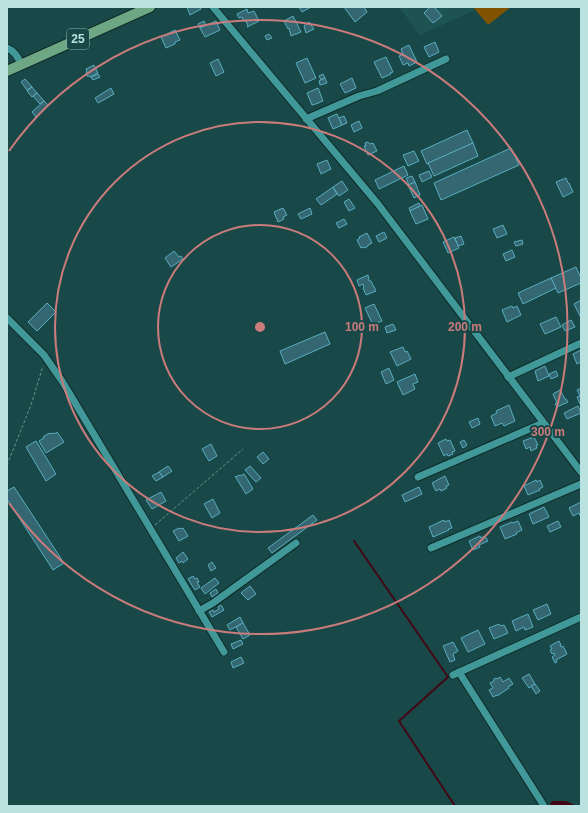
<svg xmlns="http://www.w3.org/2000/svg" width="588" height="813" font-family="Arial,sans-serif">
  <rect width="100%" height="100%" fill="#184847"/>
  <path fill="#1d5453" d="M399 7H473L475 10 420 35Z"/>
  <path fill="#805300" d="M473 7H511L488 25Z"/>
  <path fill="#410715" d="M552 801H566L577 806H552L550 804Z"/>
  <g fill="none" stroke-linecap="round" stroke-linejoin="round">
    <path stroke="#410715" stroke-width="2" d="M354 541 448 677 399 721 455 806"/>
  </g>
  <g fill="#346772" stroke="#5aadbf">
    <path d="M187 7H200L201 9 190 15Z"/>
    <path d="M299 7H311L302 12Z"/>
    <path d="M344 7H364L367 12 355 22Z"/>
    <path d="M430 7H434L442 16 433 23 424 13Z"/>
    <path d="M247 9 248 13 254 11 259 21 247 27 248 26 246 21H244L242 17 239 18 237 14Z"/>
    <path d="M293 16 301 32 291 36 289 28 288 29 284 21Z"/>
    <path d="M204 21 206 26 200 28 198 24Z"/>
    <path d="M216 21 220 30 205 37 200 28Z"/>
    <path d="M309 22 314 29 306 33 304 26Z"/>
    <path d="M175 30 180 40 175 42V44L166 48 161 37Z"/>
    <path d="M269 34 272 38 267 40 265 36Z"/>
    <path d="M435 42 439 52 429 57 424 47Z"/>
    <path d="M409 45 417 62 409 66 408 63 403 65 399 56 403 54 401 49Z"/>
    <path d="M386 57 393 72 390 73 391 74 382 78 374 62Z"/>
    <path d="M307 58 316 78 305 83 296 63Z"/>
    <path d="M218 59 224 72 216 76 210 63Z"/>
    <path d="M94 65 98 73 90 77 89 76H87L86 73 87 72 86 69Z"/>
    <path d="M98 74 100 77 93 80 91 77Z"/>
    <path d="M323 74 325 78 321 80 319 76Z"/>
    <path d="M325 78 327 83 320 85 319 81Z"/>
    <path d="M352 78 356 88 345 93 340 84Z"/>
    <path d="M25 79 32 87 27 90 21 82Z"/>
    <path d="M32 87 37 93 32 97 27 91Z"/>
    <path d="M111 88 114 94 98 103 95 98Z"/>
    <path d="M318 88 323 101 320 102 319 103 312 105 307 93Z"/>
    <path d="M37 93 44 101 40 104 33 96Z"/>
    <path d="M44 101 48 105 36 117 32 112Z"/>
    <path d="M337 114 342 125 333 129 328 118Z"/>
    <path d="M344 116 347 123 342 125 339 118Z"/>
    <path d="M359 121 362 128 354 132 351 125Z"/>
    <path d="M467 130 473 143 427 164 421 151Z"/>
    <path d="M368 142 370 144 373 143 377 151 368 155 364 146H366L365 143Z"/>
    <path d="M473 143 478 156 434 176 428 163Z"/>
    <path d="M511 148 519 165 441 200 434 183Z"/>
    <path d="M414 151 419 161 408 166 403 155Z"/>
    <path d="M327 160 331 169 321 174 317 164Z"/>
    <path d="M404 166 408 175 379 189 375 180Z"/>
    <path d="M429 171 432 177 422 182 419 175Z"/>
    <path d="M412 176 415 182 409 185 406 178Z"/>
    <path d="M566 178 568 183H569L573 192 563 197 556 182Z"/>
    <path d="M342 181 348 190 339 196 333 187Z"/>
    <path d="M415 182 420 195 414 198 408 185Z"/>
    <path d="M333 187 337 194 321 205 316 199Z"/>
    <path d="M349 199 355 208 349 211 344 202Z"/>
    <path d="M419 203 420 206 410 211 409 208Z"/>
    <path d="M422 205 428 219 416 224 410 211Z"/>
    <path d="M283 208 287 215 283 217 284 219 278 222 274 212Z"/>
    <path d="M310 208 312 214 301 219 298 214Z"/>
    <path d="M344 219 347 224 339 228 336 223Z"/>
    <path d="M503 225 507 234 497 238 493 229Z"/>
    <path d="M384 232 387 238 379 242 376 236Z"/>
    <path d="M367 233 372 243 368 245V246L365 248 364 247 361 248 357 240 360 238 359 237Z"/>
    <path d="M461 236 464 244 458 246 455 238Z"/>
    <path d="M454 237 459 248 448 253 443 242Z"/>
    <path d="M522 240 523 244 516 246 514 242Z"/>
    <path d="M512 250 515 257 506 261 503 254Z"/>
    <path d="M174 251 179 257 181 256 183 259 171 267 165 258Z"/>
    <path d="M576 267 581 278V283L558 293 551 278Z"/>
    <path d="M368 275 369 281H371L376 291 366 295 363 288 364 287 363 284 359 286 357 280Z"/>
    <path d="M551 278 556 288 523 304 518 293Z"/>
    <path d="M581 300V318L574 304Z"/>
    <path d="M47 303 56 312 37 331 28 322Z"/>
    <path d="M374 304 382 321 373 325 365 308Z"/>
    <path d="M512 306 513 308 517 306 521 315 507 322 502 310Z"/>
    <path d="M556 317 561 327 545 334 540 324Z"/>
    <path d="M571 320 575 327 565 331 562 325Z"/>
    <path d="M393 324 396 330 387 333 385 327Z"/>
    <path d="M325 332 330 344 285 364 280 351Z"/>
    <path d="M403 347 405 352 407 351 411 359 397 366 390 352Z"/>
    <path d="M581 350V362L577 364 573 354Z"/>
    <path d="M545 366 549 376 538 381 535 371Z"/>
    <path d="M389 368 394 380 386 384 381 372Z"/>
    <path d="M556 371 558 376 551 379 549 374Z"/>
    <path d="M415 374 418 382 413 384 415 389 403 395 397 382Z"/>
    <path d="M581 388V404H580L577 397 580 396 577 390Z"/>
    <path d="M560 390 565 399H566L568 402 557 407 555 404 557 403 553 394Z"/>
    <path d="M509 405 515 421 504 426 502 423 495 426 491 416 497 413 496 411Z"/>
    <path d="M578 406 581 413 567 419 564 413Z"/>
    <path d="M478 418 480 424 472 428 469 422Z"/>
    <path d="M57 432 64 442 46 453 39 441 44 438 43 437 49 433 50 434 53 433 54 434Z"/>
    <path d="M534 437 538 445H536L537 448 531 451 530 447 526 449 523 441Z"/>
    <path d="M446 439 447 441 450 440 455 451 452 452 453 454 448 456 447 454 444 456 438 443Z"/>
    <path d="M464 440 467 445 463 448 460 442Z"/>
    <path d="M36 441 56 474 46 481 26 447Z"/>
    <path d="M211 444 217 456 209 461 202 449Z"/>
    <path d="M263 452 269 459 263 464 257 457Z"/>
    <path d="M168 466 172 471 163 477 159 472Z"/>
    <path d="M250 466 261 478 256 482 245 470Z"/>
    <path d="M159 472 163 477 156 481 152 476Z"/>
    <path d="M244 474 253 489 246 494 235 476 236 477 239 475 240 476Z"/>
    <path d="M445 476 449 485 446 486 447 488 441 491 440 489 436 491 432 483Z"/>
    <path d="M536 480 537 482 540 480 543 487 539 489 540 490 528 495 524 486Z"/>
    <path d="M14 487 64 563 53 570 7 499V491Z"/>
    <path d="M419 487 422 494 405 502 402 495Z"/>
    <path d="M161 492 166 501 152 509 146 500Z"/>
    <path d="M213 499 220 513 212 518 204 504Z"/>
    <path d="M581 502V516H580L579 513 573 516 569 508Z"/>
    <path d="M544 507 549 517 533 524 529 514Z"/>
    <path d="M313 515 317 520 272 553 268 548Z"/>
    <path d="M444 520 445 522 449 520 452 528 448 529 449 530 433 537 429 527Z"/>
    <path d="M518 521 522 530 516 533 517 534 505 539 500 527 512 522 513 523Z"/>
    <path d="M558 521 561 527 550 532 547 526Z"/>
    <path d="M179 528 180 529 183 528 188 536 179 541 173 531Z"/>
    <path d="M480 536 481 538 485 536 488 541 479 545 480 547 473 550 469 541Z"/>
    <path d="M183 552 188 559 183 563 182 561 179 563 176 558Z"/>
    <path d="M212 562 216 568 211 571 208 565Z"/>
    <path d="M193 576 195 579 197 578 199 582H197L200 587 195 590 188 579Z"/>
    <path d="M215 578 219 583 205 594 201 588Z"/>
    <path d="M250 586 256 594 248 600 241 593Z"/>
    <path d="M216 589 218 593 212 597 210 593Z"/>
    <path d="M547 604 551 614 538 620 533 610Z"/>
    <path d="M221 605 224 610 212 617 209 612 213 610 214 612 219 609 218 607Z"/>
    <path d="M528 614 533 627 525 630 524 627 516 631 512 621Z"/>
    <path d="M240 617 243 623 230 630 227 625Z"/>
    <path d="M243 623 250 635 243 639 236 627Z"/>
    <path d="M499 624 501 626 504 625 508 633 494 639 489 628Z"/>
    <path d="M478 630 485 644 468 652 461 638Z"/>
    <path d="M241 640 243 644 233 649 231 644Z"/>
    <path d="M559 641 561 645H560L561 647 563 646 567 654 556 660 557 662 555 663 552 657 555 655 554 653 552 654 550 650 552 649 550 646Z"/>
    <path d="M453 642 458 651 453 654 455 660 450 662 443 646Z"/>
    <path d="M241 657 244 663 233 668 231 662Z"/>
    <path d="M529 674 535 684 529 688 522 678Z"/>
    <path d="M500 677 503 682 509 678 513 684 508 687 509 688 497 696V695L493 697 489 690 493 688 490 683 494 681V679L496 678 497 679Z"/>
    <path d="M535 684 540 691 536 694 531 686Z"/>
  </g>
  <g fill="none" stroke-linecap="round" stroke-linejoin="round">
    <defs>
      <g id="minor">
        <path d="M213 7 378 204 581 472"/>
        <path d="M7 48C15 51 18 58 22 65"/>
        <path d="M306 119 359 96 377 91 446 59"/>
        <path d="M7 318 44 355 62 381 224 652"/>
        <path d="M508 377 581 343"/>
        <path d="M418 477 543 423"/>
        <path d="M431 548 581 484"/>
        <path d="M199 611 213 603 296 543"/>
        <path d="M459 672 544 806"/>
        <path d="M453 675 581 617"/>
      </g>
      <path id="major" d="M7 71 150 7"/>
    </defs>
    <use href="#minor" stroke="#0f2b2a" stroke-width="9"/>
    <use href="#major" stroke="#0f2b2a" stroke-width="12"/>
    <g stroke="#689493" stroke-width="1" stroke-dasharray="3 2" stroke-linecap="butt">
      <path d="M7 465 31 405 43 366"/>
      <path d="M155 525 243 449"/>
    </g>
    <use href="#minor" stroke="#409998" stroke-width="7"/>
    <use href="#major" stroke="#6ea783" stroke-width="10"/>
  </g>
  <g fill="none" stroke="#c97c7b" stroke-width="2">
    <circle cx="260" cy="327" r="102"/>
    <circle cx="260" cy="327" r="205"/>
    <path d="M9 151A307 307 0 1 1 9 503"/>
  </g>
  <g text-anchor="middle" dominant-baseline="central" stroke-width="4" stroke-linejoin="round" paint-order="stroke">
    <rect fill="#184847" stroke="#89b4b2" stroke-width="1" x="67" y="29" width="22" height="20" rx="3"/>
    <g font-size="12" font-weight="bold" fill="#b9e2e0">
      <text x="78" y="39">25</text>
    </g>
  </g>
  <circle cx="260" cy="327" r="6" fill="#c97c7b" stroke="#184847" stroke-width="2"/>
  <g font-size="12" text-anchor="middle" font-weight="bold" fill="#c97c7b" stroke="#184847" stroke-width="4" stroke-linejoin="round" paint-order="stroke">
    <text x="362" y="331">100 m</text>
    <text x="465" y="331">200 m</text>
    <text x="548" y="436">300 m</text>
  </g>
  <rect width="588" height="813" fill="none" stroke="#b9e2e0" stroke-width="16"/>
</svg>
